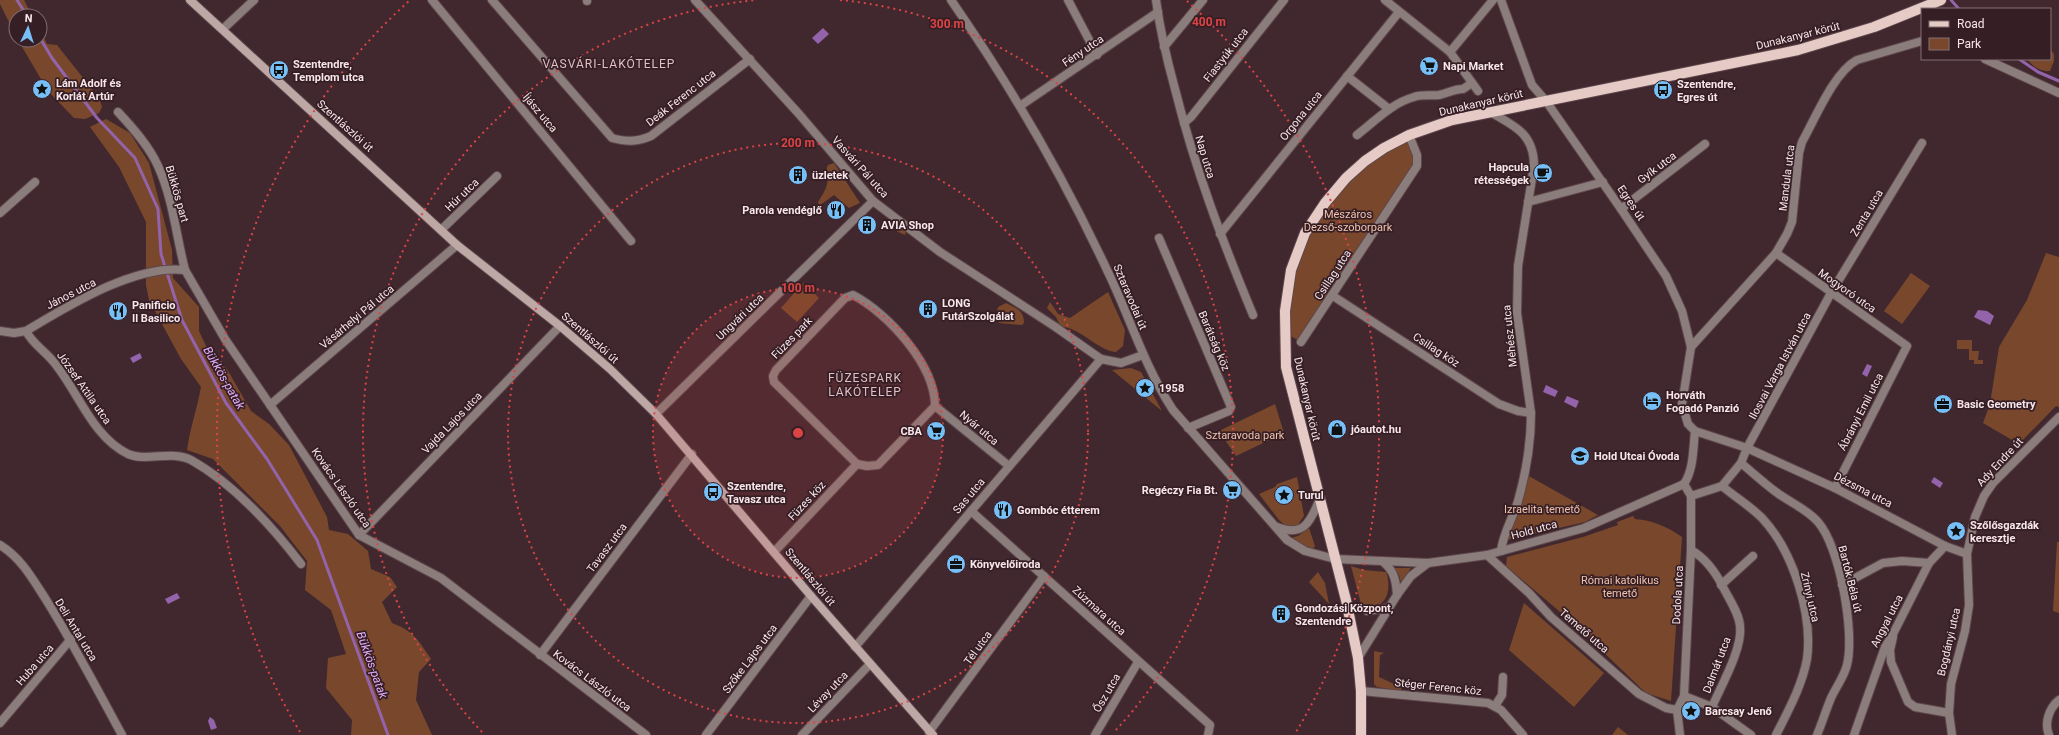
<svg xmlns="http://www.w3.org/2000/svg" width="2059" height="735" font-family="Roboto,sans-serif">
  <rect width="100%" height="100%" fill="#40282e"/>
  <g fill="#79482c">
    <path d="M0 0H24L32 16H16V36L0 4Z"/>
    <path d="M40 30 47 44 57 45 99 98 102 107 99 113 85 119 74 118 48 91 18 40H40Z"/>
    <path d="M2050 49 2054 54V61L2050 71C2041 72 2033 67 2028 60L2050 59Z"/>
    <path d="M106 119 130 133 149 163 172 250 173 278 199 307V331L212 359 227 369 251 411 269 424 289 445 327 517 329 530 348 534 368 551 371 569 390 577 397 587 382 602 392 623C415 632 418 640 431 659L419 672 416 700 432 735H351L352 720 326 688 328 658 346 654 331 610 305 590 307 561 280 526 213 459 187 450C190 428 197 409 201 387L181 359 149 300 146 285V222L119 167 90 127Z"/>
    <path d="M1409 135 1417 166 1301 342 1284 332 1285 311 1305 233 1346 178Z"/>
    <path d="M834 163 860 203 849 208 834 195 819 206 818 202C823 194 828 187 828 177 828 171 825 170 828 165Z"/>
    <path d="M889 221 906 231 905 235 898 232 887 222Z"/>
    <path d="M2046 253 2059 257V407L2056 406 2019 444 1983 423 1990 404 1999 347 2027 300Z"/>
    <path d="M1911 273 1930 286 1902 324 1884 311Z"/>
    <path d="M803 283 819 298 797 322 781 308Z"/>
    <path d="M1108 292 1125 330 1123 346 1116 352C1096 350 1079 326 1061 327L1056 317 1047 308 1050 302 1058 314 1070 318Z"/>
    <path d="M1006 303C1016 308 1024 310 1024 323L1022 325 999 323 996 316 998 307Z"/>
    <path d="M1957 340H1972V351H1979L1978 360H1983V364H1974V360H1969V349H1957Z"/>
    <path d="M1131 368 1141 372 1162 411 1112 370Z"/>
    <path d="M1275 404 1284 433 1236 456 1219 431Z"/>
    <path d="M1527 475 1598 515 1585 522 1507 540Z"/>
    <path d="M1297 477 1304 516 1297 526H1286L1279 520 1259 494 1275 487 1277 484Z"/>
    <path d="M1633 516 1635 519C1652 520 1668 527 1682 537L1671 701 1646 693 1573 623 1506 566 1507 557 1583 537 1618 525 1617 522Z"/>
    <path d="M1309 528 1315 546 1313 549 1306 547 1291 538 1298 536Z"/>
    <path d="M2057 542H2059V613L2053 611Z"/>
    <path d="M1351 566 1364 570 1386 572C1393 591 1385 614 1361 604Z"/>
    <path d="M1394 568H1411L1401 583 1399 575Z"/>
    <path d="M1318 572 1325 583 1329 604 1309 582Z"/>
    <path d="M1524 603 1604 673 1574 707 1509 650Z"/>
    <path d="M1374 651 1384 653 1380 655 1379 677 1394 684 1398 679 1402 680 1401 691 1377 687 1374 684Z"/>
    <path d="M1618 727 1628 735H1612Z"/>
  </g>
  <g fill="#9363ab">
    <path d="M823 28 829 34 818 44 812 38Z"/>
    <path d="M1978 310 1987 311 1994 316 1990 325 1974 317Z"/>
    <path d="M140 353 142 358 133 363 130 358Z"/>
    <path d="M1867 364 1872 366 1867 377 1862 374Z"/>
    <path d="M1546 385 1558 391 1555 397 1543 392Z"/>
    <path d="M1567 396 1579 401 1576 408 1564 402Z"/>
    <path d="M1934 477 1943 483 1940 488 1931 482Z"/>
    <path d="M177 593 180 598 168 604 165 599Z"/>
    <path d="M210 717 214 720 217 728 211 730 208 721Z"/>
  </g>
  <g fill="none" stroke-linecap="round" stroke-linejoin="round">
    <g stroke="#9363ab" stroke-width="3">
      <path d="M17 0 27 16"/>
      <path d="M1951 0 1959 9"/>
      <path d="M40 38 52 58 97 118 135 158 158 209 161 254 182 320 226 403 267 459 317 540 388 735"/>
      <path d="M2019 59 2038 72 2059 81"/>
    </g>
    <defs>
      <g id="minor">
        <path d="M432 0 631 241"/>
        <path d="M492 0 612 138C627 142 637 142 651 136L750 59"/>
        <path d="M695 0 799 114 873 201 940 252 1054 326 1101 359 1121 363 1143 355"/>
        <path d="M1068 0 1097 55"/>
        <path d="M1156 0C1160 30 1167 60 1175 89 1195 169 1222 240 1253 315"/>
        <path d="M1385 0 1450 52 1478 91"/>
        <path d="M587 1V0"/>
        <path d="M223 29 254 0"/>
        <path d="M1164 47 1203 0"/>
        <path d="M1450 52 1493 0"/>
        <path d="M1985 59 2059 93"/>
        <path d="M1347 76 1389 109"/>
        <path d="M1546 101 1621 209 1666 276 1682 311 1691 347 1682 404 1688 424 1695 431 1747 448 1835 488 1945 546 1967 554"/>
        <path d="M1020 106 1158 12"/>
        <path d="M118 112C133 128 149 146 158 166 173 199 176 235 185 270"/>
        <path d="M1490 112C1515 126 1534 134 1534 166L1518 266 1517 313 1531 413C1531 442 1526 473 1518 501 1513 518 1503 533 1501 551"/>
        <path d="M1184 123 1191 117 1284 0"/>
        <path d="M1357 135C1375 121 1392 103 1414 97 1422 94 1431 96 1439 95 1448 93 1454 89 1463 89L1472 83"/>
        <path d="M1528 202 1603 182"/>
        <path d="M1621 209 1705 144"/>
        <path d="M0 213 35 182"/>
        <path d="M441 230 497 176"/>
        <path d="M1220 234 1399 12"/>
        <path d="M1159 238 1231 407 1229 411 1188 428"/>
        <path d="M1776 253 1907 346 1835 488"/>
        <path d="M853 295C888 313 935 365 935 406L878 465 867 466 857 464 774 382 773 376 776 370 845 298Z"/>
        <path d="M1333 296 1499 404 1518 411 1531 413"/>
        <path d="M0 331 14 333 26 331C68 306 135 264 185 270L225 339 359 535 441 578 646 735"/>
        <path d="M26 331C33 345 47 352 56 365 79 394 93 437 128 454 146 462 173 450 191 460 234 484 271 525 301 564"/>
        <path d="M1301 342 1417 166V155L1409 135"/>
        <path d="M1691 347 1776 253 1787 234 1792 222 1799 153 1802 142C1815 119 1834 72 1857 60L1922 41"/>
        <path d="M270 405 457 245"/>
        <path d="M935 406 1009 466"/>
        <path d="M656 414 873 201"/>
        <path d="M1741 463C1753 473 1764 483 1776 492 1789 502 1807 509 1818 522 1840 547 1855 633 1847 665 1844 677 1836 687 1831 698 1826 710 1822 723 1817 735"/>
        <path d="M1722 486C1735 497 1750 506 1762 518 1793 551 1813 614 1807 659 1802 686 1788 711 1776 735"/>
        <path d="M1691 496 1722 486 1741 463 1747 448 1831 293 1922 143"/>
        <path d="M1691 496 1684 484C1694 469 1693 448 1695 431"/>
        <path d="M971 511 1210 725 1208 735"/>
        <path d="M359 535 560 326"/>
        <path d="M0 545C21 558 32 578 45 598 73 643 97 689 122 735"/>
        <path d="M1691 550C1705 558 1716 573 1723 587 1729 599 1739 613 1740 626 1743 648 1721 686 1712 707"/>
        <path d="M774 552 857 464"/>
        <path d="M1487 555 1529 593 1551 617 1639 694 1666 708 1677 710"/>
        <path d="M1335 559 1428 563 1487 555 1584 528 1684 484"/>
        <path d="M1382 561C1394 570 1396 580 1397 595"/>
        <path d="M1721 585 1753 556"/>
        <path d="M1842 585 1883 563 1902 561 1929 563"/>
        <path d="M1367 611 1388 608"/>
        <path d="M1893 637 1890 650 1891 662 1908 702 1915 707 1949 713"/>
        <path d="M855 647 1101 359"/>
        <path d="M540 655 692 454"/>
        <path d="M1358 658 1397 595 1411 576 1428 563"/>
        <path d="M1361 691 1488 703 1501 710 1523 735"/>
        <path d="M1684 696 1691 550V496"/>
        <path d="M1495 706 1502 695 1503 677"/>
        <path d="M1677 710 1684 696 1712 707 1751 735"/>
        <path d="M1677 710 1680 735"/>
        <path d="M0 723 71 639"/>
        <path d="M929 732 1044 576"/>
        <path d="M706 735 811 596"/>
        <path d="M802 735 870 664"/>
        <path d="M1095 735 1138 662"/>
        <path d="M1854 735 1885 647 1893 634 1929 563 1945 546"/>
        <path d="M1952 735 1949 713 1951 684 1965 631 1969 605 1967 554 1975 517 1984 496 1993 483 2059 417"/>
        <path d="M2049 735C2044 723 2049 708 2059 700"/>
      </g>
      <g id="tertiary">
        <path d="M951 0C1010 85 1063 176 1107 270 1130 317 1144 366 1173 410L1287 540 1305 551 1335 559"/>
        <path d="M1501 0 1532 85 1546 101"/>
        <path d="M1277 527C1303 537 1310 523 1319 501"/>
      </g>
      <path id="secondary" d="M190 0 457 245 560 326 610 369 656 414 811 596 933 735"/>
      <path id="primary" d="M1361 735V691L1358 658 1346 600 1286 367 1285 311 1291 270 1305 233 1325 203 1346 178 1365 161 1384 148 1409 135 1452 120 1798 50 1874 27 1941 0"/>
    </defs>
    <use href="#minor" stroke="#5d464c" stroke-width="10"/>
    <use href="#tertiary" stroke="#5d464c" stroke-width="10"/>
    <use href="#secondary" stroke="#5d464c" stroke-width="10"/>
    <use href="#primary" stroke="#5d464c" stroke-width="12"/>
    <use href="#minor" stroke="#8b7d7b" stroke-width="8"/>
    <use href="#tertiary" stroke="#8b7d7b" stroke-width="8"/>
    <use href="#secondary" stroke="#bea8a5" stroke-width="8"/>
    <use href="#primary" stroke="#e6cac6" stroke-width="10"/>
  </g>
  <circle cx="798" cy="433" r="145" fill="#db4445" fill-opacity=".12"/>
  <g fill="none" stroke="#db4445" stroke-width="2" stroke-dasharray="2 4">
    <circle cx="798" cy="433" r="145"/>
    <circle cx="798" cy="433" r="290"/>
    <path d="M482 732A435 435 0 0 1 756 0M840 0A435 435 0 0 1 1114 732"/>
    <path d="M300 732A581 581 0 0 1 409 1M1187 1A581 581 0 0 1 1296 732"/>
  </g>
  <defs>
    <symbol id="supermarket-disc" viewBox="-11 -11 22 22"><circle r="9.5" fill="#77c0f7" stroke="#361e25"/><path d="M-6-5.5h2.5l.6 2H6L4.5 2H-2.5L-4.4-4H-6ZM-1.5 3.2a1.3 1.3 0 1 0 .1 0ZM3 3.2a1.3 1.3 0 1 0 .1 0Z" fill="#111"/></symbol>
    <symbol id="bus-disc" viewBox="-11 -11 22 22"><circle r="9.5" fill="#77c0f7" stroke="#361e25"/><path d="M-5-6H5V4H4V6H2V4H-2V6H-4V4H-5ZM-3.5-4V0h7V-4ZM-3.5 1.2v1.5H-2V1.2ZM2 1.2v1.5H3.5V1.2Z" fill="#111"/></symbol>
    <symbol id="sight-disc" viewBox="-11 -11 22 22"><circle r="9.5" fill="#77c0f7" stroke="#361e25"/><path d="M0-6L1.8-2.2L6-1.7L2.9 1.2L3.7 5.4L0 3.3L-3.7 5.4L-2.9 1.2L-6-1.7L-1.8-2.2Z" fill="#111"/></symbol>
    <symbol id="cafe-disc" viewBox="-11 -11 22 22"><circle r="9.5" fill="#77c0f7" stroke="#361e25"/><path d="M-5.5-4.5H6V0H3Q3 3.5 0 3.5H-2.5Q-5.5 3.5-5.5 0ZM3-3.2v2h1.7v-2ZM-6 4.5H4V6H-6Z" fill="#111"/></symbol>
    <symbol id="building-disc" viewBox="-11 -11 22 22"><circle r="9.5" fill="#77c0f7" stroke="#361e25"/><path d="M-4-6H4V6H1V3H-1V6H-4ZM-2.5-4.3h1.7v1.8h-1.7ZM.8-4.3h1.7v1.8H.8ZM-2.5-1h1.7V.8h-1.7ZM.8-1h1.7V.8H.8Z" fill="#111"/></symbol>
    <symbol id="restaurant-disc" viewBox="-11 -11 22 22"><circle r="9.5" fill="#77c0f7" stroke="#361e25"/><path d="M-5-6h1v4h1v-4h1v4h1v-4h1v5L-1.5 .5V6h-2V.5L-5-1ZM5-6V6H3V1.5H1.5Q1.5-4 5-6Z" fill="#111"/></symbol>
    <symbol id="hotel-disc" viewBox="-11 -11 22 22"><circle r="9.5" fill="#77c0f7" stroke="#361e25"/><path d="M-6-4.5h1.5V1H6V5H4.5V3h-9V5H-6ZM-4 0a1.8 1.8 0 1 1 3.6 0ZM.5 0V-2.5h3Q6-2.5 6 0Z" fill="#111"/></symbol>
    <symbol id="office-disc" viewBox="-11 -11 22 22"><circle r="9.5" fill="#77c0f7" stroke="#361e25"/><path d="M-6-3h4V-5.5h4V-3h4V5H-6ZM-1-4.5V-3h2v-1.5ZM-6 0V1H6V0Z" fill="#111"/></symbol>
    <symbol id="shop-disc" viewBox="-11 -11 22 22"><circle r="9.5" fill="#77c0f7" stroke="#361e25"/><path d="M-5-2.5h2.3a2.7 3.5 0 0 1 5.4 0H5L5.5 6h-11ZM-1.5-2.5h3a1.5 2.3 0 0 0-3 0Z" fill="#111"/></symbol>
    <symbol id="school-disc" viewBox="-11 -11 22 22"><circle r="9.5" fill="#77c0f7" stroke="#361e25"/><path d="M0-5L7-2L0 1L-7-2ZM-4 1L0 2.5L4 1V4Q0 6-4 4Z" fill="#111"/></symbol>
  </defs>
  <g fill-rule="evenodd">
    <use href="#supermarket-disc" x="1418" y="55" width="22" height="22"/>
    <use href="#bus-disc" x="268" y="59" width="22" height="22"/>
    <use href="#sight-disc" x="31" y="78" width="22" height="22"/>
    <use href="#bus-disc" x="1652" y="79" width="22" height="22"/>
    <use href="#cafe-disc" x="1532" y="162" width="22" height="22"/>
    <use href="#building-disc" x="787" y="164" width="22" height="22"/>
    <use href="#restaurant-disc" x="825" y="199" width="22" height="22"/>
    <use href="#building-disc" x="856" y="214" width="22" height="22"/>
    <use href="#building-disc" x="917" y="298" width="22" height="22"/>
    <use href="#restaurant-disc" x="107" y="300" width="22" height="22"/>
    <use href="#sight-disc" x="1134" y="377" width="22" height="22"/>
    <use href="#hotel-disc" x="1641" y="390" width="22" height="22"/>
    <use href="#office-disc" x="1932" y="393" width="22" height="22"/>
    <use href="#shop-disc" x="1326" y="418" width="22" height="22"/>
    <use href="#supermarket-disc" x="925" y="420" width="22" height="22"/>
    <use href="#school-disc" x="1569" y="445" width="22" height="22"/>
    <use href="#supermarket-disc" x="1221" y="479" width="22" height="22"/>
    <use href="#bus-disc" x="702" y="481" width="22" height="22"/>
    <use href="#sight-disc" x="1273" y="484" width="22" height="22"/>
    <use href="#restaurant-disc" x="992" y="499" width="22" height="22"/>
    <use href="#sight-disc" x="1945" y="520" width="22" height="22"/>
    <use href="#office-disc" x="945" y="553" width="22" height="22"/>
    <use href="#building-disc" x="1270" y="603" width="22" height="22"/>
    <use href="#sight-disc" x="1680" y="700" width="22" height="22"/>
  </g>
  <g text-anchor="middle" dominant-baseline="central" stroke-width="3.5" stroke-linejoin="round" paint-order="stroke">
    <g font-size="11" fill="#f7e6ea" stroke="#361e25">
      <text transform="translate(1798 36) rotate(-14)">Dunakanyar körút</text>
      <text transform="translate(1083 51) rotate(-34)">Fény utca</text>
      <text transform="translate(1226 55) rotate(-52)">Fiastyúk utca</text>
      <text transform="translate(681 98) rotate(-38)">Deák Ferenc utca</text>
      <text transform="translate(1481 103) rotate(-13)">Dunakanyar körút</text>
      <text transform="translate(540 113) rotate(50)">Íjász utca</text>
      <text transform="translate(1301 116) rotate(-51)">Orgona utca</text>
      <text transform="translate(345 126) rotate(42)">Szentlászlói út</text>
      <text transform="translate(1205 157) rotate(73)">Nap utca</text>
      <text transform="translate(860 167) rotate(48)">Vasvári Pál utca</text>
      <text transform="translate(1657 168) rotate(-37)">Gyík utca</text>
      <text transform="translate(1787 178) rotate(-83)">Mandula utca</text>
      <text transform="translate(177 194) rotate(74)">Bükkös part</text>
      <text transform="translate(462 195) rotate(-44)">Húr utca</text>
      <text transform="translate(1631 203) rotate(56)">Egres út</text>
      <text transform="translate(1867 213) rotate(-59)">Zenta utca</text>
      <text transform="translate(1333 275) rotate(-57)">Csillag utca</text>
      <text transform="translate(1847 291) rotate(35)">Mogyoró utca</text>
      <text transform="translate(71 294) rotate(-27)">János utca</text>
      <text transform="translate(1130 297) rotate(67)">Sztaravodai út</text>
      <text transform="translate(357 317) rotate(-40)">Vásárhelyi Pál utca</text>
      <text transform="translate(740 317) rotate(-44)">Ungvári utca</text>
      <text transform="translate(1510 336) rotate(-96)">Méhész utca</text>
      <text transform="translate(590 338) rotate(41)">Szentlászlói út</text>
      <text transform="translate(792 338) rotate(-46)">Füzes park</text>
      <text transform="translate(1214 341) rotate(67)">Barátság köz</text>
      <text transform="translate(1436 350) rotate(33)">Csillag köz</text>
      <text transform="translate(1780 366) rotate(-62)">Ilosvai Varga István utca</text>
      <text transform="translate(84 388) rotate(55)">József Attila utca</text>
      <text transform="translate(1307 399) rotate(77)">Dunakanyar körút</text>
      <text transform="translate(1861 412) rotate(-63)">Ábrányi Emil utca</text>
      <text transform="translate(452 423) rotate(-46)">Vajda Lajos utca</text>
      <text transform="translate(979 428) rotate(40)">Nyár utca</text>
      <text transform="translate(2000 462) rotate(-47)">Ady Endre út</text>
      <text transform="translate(341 488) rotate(55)">Kovács László utca</text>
      <text transform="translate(1863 490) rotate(27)">Dézsma utca</text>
      <text transform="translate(969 496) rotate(-50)">Sas utca</text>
      <text transform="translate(807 501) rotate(-47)">Füzes köz</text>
      <text transform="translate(1534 530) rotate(-15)">Hold utca</text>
      <text transform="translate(607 548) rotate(-53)">Tavasz utca</text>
      <text transform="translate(810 577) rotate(50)">Szentlászlói út</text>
      <text transform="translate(1850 579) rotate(76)">Bartók Béla út</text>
      <text transform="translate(1678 595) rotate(-87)">Dodola utca</text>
      <text transform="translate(1810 597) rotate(77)">Zrínyi utca</text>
      <text transform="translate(1099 611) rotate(42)">Zúzmara utca</text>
      <text transform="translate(1887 621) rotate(-63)">Angyal utca</text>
      <text transform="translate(76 630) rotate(59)">Deli Antal utca</text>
      <text transform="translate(1584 631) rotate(41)">Temető utca</text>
      <text transform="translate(1949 642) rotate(-77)">Bogdányi utca</text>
      <text transform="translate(978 648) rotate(-54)">Tél utca</text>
      <text transform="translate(750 659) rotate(-53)">Szőke Lajos utca</text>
      <text transform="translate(35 665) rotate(-49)">Huba utca</text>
      <text transform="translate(1717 665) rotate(-69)">Dalmát utca</text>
      <text transform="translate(592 681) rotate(37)">Kovács László utca</text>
      <text transform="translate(1438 687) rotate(6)">Stéger Ferenc köz</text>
      <text transform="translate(828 692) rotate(-46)">Lévay utca</text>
      <text transform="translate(1107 693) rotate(-60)">Ősz utca</text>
    </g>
    <g font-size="11" font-weight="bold" fill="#f7e6ea" stroke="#361e25" text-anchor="start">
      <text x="293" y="64">Szentendre,<tspan x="293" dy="13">Templom utca</tspan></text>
      <text x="1443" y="66">Napi Market</text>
      <text x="56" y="83">Lám Adolf és<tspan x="56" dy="13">Korlát Artúr</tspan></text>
      <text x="1677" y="84">Szentendre,<tspan x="1677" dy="13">Egres út</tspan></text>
      <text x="1529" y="167" text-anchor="end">Hapcula<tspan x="1529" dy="13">rétességek</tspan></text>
      <text x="812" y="175">üzletek</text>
      <text x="822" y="210" text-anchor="end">Parola vendéglő</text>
      <text x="881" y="225">AVIA Shop</text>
      <text x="942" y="303">LONG<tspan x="942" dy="13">FutárSzolgálat</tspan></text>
      <text x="132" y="305">Panificio<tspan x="132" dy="13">Il Basilico</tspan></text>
      <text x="1159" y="388">1958</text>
      <text x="1666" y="395">Horváth<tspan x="1666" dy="13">Fogadó Panzió</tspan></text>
      <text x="1957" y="404">Basic Geometry</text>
      <text x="1351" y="429">jóautot.hu</text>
      <text x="922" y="431" text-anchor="end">CBA</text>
      <text x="1594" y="456">Hold Utcai Óvoda</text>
      <text x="727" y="486">Szentendre,<tspan x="727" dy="13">Tavasz utca</tspan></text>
      <text x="1218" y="490" text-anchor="end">Regéczy Fia Bt.</text>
      <text x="1298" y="495">Turul</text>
      <text x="1017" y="510">Gombóc étterem</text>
      <text x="1970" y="525">Szőlősgazdák<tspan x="1970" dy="13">keresztje</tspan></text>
      <text x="970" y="564">Könyvelőiroda</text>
      <text x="1295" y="608">Gondozási Központ,<tspan x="1295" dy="13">Szentendre</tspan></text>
      <text x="1705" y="711">Barcsay Jenő</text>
    </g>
    <g font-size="11" fill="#f0c4ad" stroke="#361e25">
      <text x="1348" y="214">Mészáros<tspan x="1348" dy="13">Dezső-szoborpark</tspan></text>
      <text x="1245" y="435">Sztaravoda park</text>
      <text x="1542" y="509">Izraelita temető</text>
      <text x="1620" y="580">Római katolikus<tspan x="1620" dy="13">temető</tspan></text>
    </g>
    <g font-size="12" letter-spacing="1" fill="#e0bfc7" stroke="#361e25">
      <text x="609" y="64">VASVÁRI-LAKÓTELEP</text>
      <text x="865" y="378">FÜZESPARK<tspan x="865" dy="14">LAKÓTELEP</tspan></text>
    </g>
    <g font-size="12" font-style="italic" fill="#e3affd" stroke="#361e25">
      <text transform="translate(224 378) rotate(60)">Bükkös-patak</text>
      <text transform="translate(372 665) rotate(70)">Bükkös-patak</text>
    </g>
  </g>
  <circle cx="798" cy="433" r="6" fill="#db4445" stroke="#361e25" stroke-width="2"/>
  <g font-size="12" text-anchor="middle" font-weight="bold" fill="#db4445" stroke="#361e25" stroke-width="3.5" stroke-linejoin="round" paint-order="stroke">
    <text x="1209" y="26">400 m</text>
    <text x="947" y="28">300 m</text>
    <text x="798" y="147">200 m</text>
    <text x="798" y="292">100 m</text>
  </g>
  <rect x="1921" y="8" width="130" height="52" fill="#361e25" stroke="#836e74"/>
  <rect x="1929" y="21" width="20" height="6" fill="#e6cac6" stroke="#836e74"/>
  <text x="1957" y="28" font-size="12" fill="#f7e6ea">Road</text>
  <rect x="1929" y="38" width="20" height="12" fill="#79482c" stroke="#836e74"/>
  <text x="1957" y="48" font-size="12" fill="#f7e6ea">Park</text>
  <g transform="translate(28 28) rotate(4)"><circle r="19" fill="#361e25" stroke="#836e74"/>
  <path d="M0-3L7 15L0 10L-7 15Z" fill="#77c0f7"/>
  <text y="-6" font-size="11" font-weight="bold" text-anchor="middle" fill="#f7e6ea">N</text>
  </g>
</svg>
